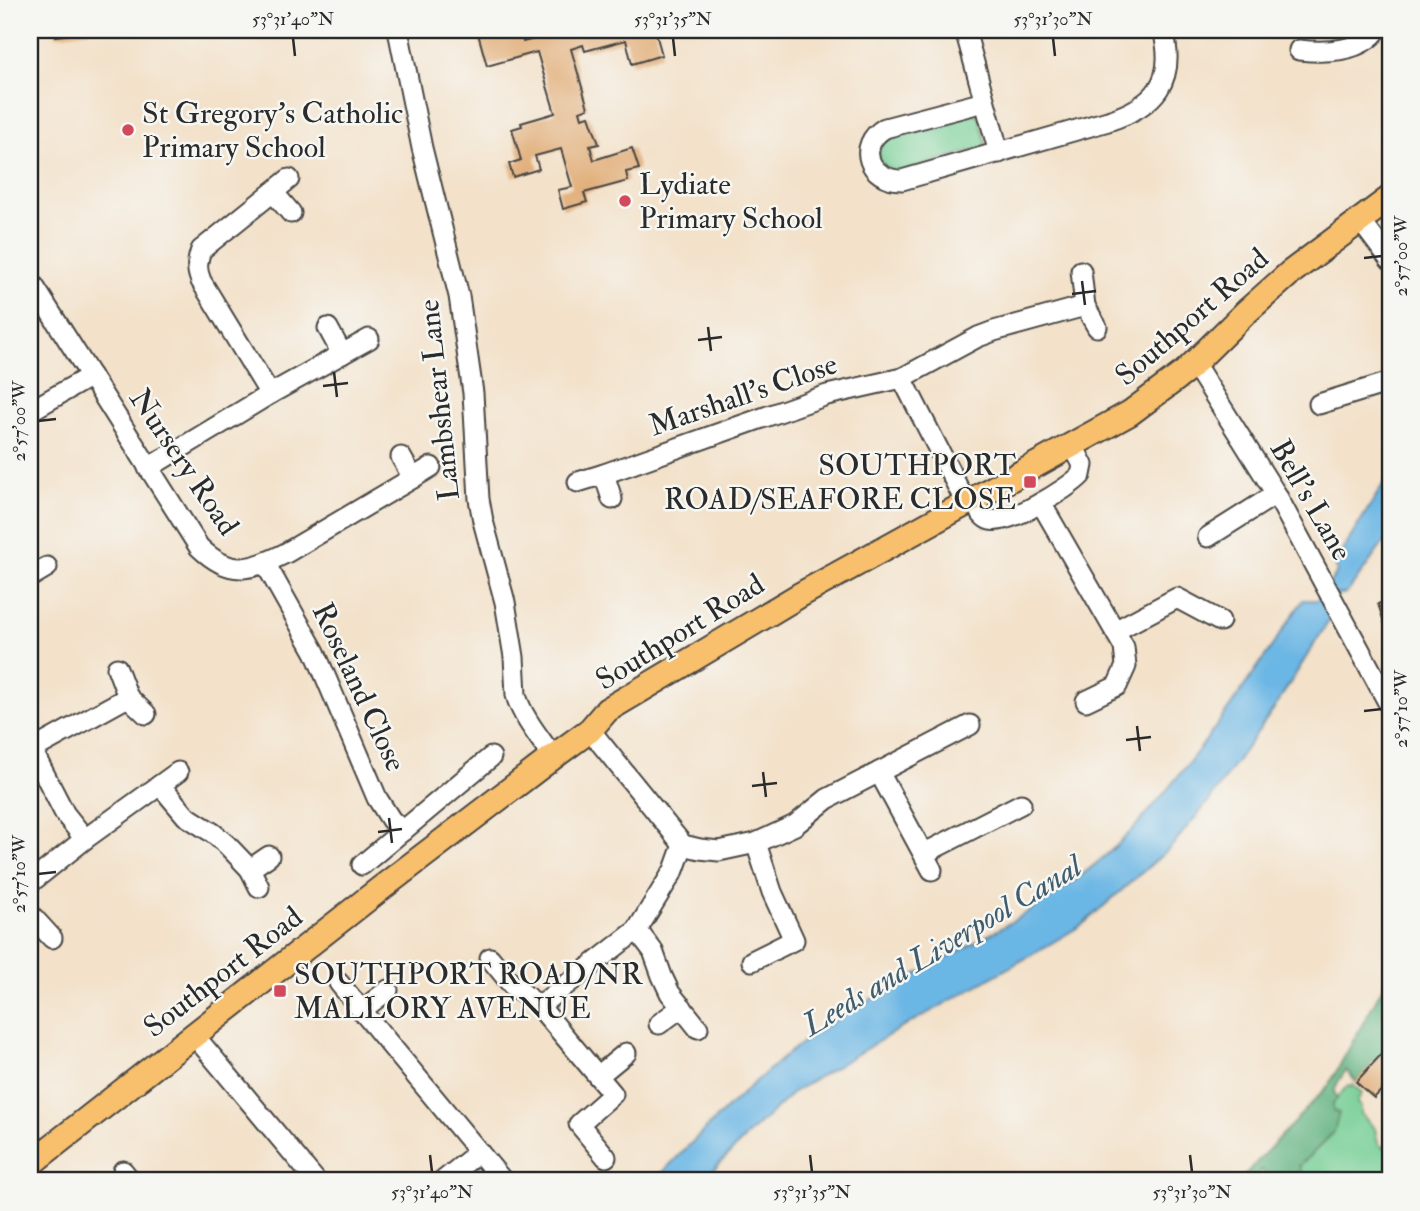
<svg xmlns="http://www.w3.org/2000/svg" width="1420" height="1211" font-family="'IM FELL Double Pica',serif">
  <rect width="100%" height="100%" fill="#f6f6f2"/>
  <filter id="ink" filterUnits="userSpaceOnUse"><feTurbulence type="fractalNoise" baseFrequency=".0143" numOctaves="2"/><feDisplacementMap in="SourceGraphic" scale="14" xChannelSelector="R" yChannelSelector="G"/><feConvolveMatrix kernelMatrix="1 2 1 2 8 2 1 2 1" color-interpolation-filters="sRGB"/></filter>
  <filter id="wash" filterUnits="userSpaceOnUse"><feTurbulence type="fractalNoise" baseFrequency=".00686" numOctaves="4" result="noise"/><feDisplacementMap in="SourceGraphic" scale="28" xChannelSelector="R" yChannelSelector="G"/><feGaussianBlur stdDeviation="1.57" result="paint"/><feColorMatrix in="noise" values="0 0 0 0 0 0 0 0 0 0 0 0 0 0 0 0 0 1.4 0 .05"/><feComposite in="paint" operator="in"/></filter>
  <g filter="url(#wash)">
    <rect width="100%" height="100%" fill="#f3e1c9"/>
    <g fill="#74ce94" stroke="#507c60" stroke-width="2">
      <path d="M974 113 979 116 986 143 985 147 896 173 880 162C877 151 879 145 887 137Z"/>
      <path d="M1348 1085 1351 1087 1353 1085 1362 1093 1357 1103 1361 1107V1114L1375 1129 1378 1143 1383 1148 1390 1143V1181H1305V1178L1299 1167 1334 1132 1333 1103Z"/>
    </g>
    <path fill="#5fb17e" stroke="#456e54" stroke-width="2" d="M1390 974V1046L1356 1082 1346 1070 1338 1082 1334 1093 1338 1097 1333 1103V1111L1339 1113 1334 1132 1299 1166 1305 1179V1181H1271L1262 1170 1252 1181H1239L1329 1085Z"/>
    <path fill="#6bb6e4" stroke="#4b7088" stroke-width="2" d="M1390 473V534L1347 593 1336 595 1330 602V619L1275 707 1209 801 1170 848 1082 925 1028 957 896 1031 795 1091 754 1129 702 1181H654C683 1151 713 1121 744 1092 773 1066 802 1040 835 1020 928 963 1033 922 1114 848 1140 824 1162 796 1184 769 1226 715 1265 657 1303 600H1317L1337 573 1335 563Z"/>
    <g id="blocks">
      <g fill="#e2b07d">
        <path d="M55 30H91V31L56 36Z"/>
        <path d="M477 30H519L523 42 534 39 532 33 544 30H545L547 35 559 32 558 30H655L662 55 632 64 626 40 585 51 583 45 571 49 588 108 580 111 582 118 589 116 599 144 590 146 594 160 632 148 639 169 626 172 628 181 584 193 587 202 563 209 558 190 572 187 561 149 535 156 539 169 513 177 509 164 521 160 512 129 522 126 521 123 555 113 537 52 487 66Z"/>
        <path d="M1390 600V640L1378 604Z"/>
        <path d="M1386 1049 1390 1054V1081L1374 1098 1356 1082Z"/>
      </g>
    </g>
  </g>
  <g filter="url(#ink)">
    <use href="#blocks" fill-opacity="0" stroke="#494643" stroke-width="2"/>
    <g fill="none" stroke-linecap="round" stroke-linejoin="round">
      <defs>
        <g id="minor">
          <path d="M398 30 422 148 459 296 473 393 479 499 483 521 505 602 514 657 516 695C522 717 540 738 553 757"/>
          <path d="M965 30 999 153"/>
          <path d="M1299 50C1325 53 1360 52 1377 30"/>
          <path d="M984 102 885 128C856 145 868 180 902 180L1108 121C1155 106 1177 81 1163 30"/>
          <path d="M273 192 291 213"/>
          <path d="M1360 220 1390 260"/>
          <path d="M1081 271 1085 306 1097 327"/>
          <path d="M30 280 199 547C230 577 250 571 286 553L413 478"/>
          <path d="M328 328 342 354 369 339"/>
          <path d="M1194 363 1276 494 1390 706"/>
          <path d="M902 378 966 503"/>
          <path d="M270 394 201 281C196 269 197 262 201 250L289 179"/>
          <path d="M1319 404 1390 382"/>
          <path d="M30 411 91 376"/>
          <path d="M401 457 413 478 431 467"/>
          <path d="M148 468 270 394 342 354"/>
          <path d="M604 474 827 395 902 378 978 337 994 331 1085 306"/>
          <path d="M578 482 604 474 612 499"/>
          <path d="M972 499C977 506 982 518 990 520 1009 525 1068 489 1081 475L1083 465 1072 444"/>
          <path d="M1041 503 1124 647 1126 666 1117 686 1086 701"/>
          <path d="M1208 537 1276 494"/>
          <path d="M265 563 315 652 377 798 391 820 403 831"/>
          <path d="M30 577 47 567"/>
          <path d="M1115 631 1177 598 1220 621"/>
          <path d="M117 668 128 697 146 714"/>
          <path d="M590 730 683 845 700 849 719 851 756 843 795 825 827 799 970 725"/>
          <path d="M32 750 65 814 85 839"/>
          <path d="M30 751 128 697"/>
          <path d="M879 772 932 870"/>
          <path d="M160 785 186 816 213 833 227 845 250 869"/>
          <path d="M925 853 1021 804"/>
          <path d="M362 865 491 757"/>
          <path d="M30 883 85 839 178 772"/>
          <path d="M259 887 250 869 269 856"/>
          <path d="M30 914 52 938"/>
          <path d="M637 930 653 951 662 976 670 993 698 1028"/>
          <path d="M490 958 512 985 539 1006 613 1094 579 1124 606 1157"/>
          <path d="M752 961 794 940 772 892 756 843"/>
          <path d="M339 983 503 1181"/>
          <path d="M539 1006 637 930 674 870 683 845"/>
          <path d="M362 1010 388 990"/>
          <path d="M659 1024 682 1007"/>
          <path d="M194 1035 316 1181"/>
          <path d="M598 1076 626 1053"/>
          <path d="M123 1171 131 1181"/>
          <path d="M443 1181 479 1152"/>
        </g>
        <path id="major" d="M30 1164 380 889 553 757 590 730 607 710 800 595 1130 413 1185 372 1244 314 1290 273 1390 198"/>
      </defs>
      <use href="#minor" stroke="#494643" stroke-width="23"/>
      <use href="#major" stroke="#494643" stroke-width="28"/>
      <use href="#minor" stroke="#fff" stroke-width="19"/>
      <use href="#major" stroke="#f8bf6c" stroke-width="24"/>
    </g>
  </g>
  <path fill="none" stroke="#2b2b2b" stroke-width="2.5" d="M293 38 295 56M673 38 675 56M1053 38 1055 56M1364 258 1382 256M1082 281 1085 305M1072 294 1096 291M708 327 711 351M698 340 722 337M334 372 337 397M323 386 348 383M38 421 56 419M1364 711 1382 709M1137 726 1140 751M1126 740 1151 737M763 772 766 797M752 786 777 783M389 818 392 843M378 832 402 829M38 874 56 872M430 1155 432 1172M810 1155 812 1172M1190 1155 1192 1172"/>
  <g fill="#d1495b" stroke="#f6f6f2" stroke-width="2.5">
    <circle cx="128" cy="130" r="7"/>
    <circle cx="625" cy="201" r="7"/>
    <rect x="1023" y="475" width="14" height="14" rx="3.5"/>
    <rect x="273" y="984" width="14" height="14" rx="3.5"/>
  </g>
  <g text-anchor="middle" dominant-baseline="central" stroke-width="5" stroke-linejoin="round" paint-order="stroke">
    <g font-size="30" fill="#2b2b2b" stroke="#f6f6f2" text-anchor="start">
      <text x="142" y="113">St Gregory's Catholic<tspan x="142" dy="34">Primary School</tspan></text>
      <text x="639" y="184">Lydiate<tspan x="639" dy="34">Primary School</tspan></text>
      <text x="1016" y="465" text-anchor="end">SOUTHPORT<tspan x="1016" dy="34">ROAD/SEAFORE CLOSE</tspan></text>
      <text x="294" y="974">SOUTHPORT ROAD/NR<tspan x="294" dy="34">MALLORY AVENUE</tspan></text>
    </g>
    <g font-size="30" fill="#2b2b2b" stroke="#f6f6f2">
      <text transform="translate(1192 317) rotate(-41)">Southport Road</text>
      <text transform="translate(743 395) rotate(-19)">Marshall's Close</text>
      <text transform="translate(439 400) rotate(-96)">Lambshear Lane</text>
      <text transform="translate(184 462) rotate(56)">Nursery Road</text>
      <text transform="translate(1311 500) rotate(60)">Bell's Lane</text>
      <text transform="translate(680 632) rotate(-32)">Southport Road</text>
      <text transform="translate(359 687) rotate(65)">Roseland Close</text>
      <text transform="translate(223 972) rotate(-38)">Southport Road</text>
    </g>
    <g font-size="32" font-style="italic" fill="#415c6c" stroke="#f6f6f2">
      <text transform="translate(942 946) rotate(-31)">Leeds and Liverpool Canal</text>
    </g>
  </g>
  <rect width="1420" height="1211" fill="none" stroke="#f6f6f2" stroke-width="77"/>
  <rect x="38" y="38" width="1344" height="1134" fill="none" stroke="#2b2b2b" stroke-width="2.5"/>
  <g font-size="18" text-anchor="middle" fill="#2b2b2b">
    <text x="293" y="25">53°31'40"N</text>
    <text x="673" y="25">53°31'35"N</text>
    <text x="1053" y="25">53°31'30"N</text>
    <text transform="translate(1401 256) rotate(-90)" y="6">2°57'00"W</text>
    <text transform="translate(19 421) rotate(-90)" y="6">2°57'00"W</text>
    <text transform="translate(1401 709) rotate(-90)" y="6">2°57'10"W</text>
    <text transform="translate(19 874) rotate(-90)" y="6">2°57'10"W</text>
    <text x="432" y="1198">53°31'40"N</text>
    <text x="812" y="1198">53°31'35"N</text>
    <text x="1192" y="1198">53°31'30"N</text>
  </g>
</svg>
